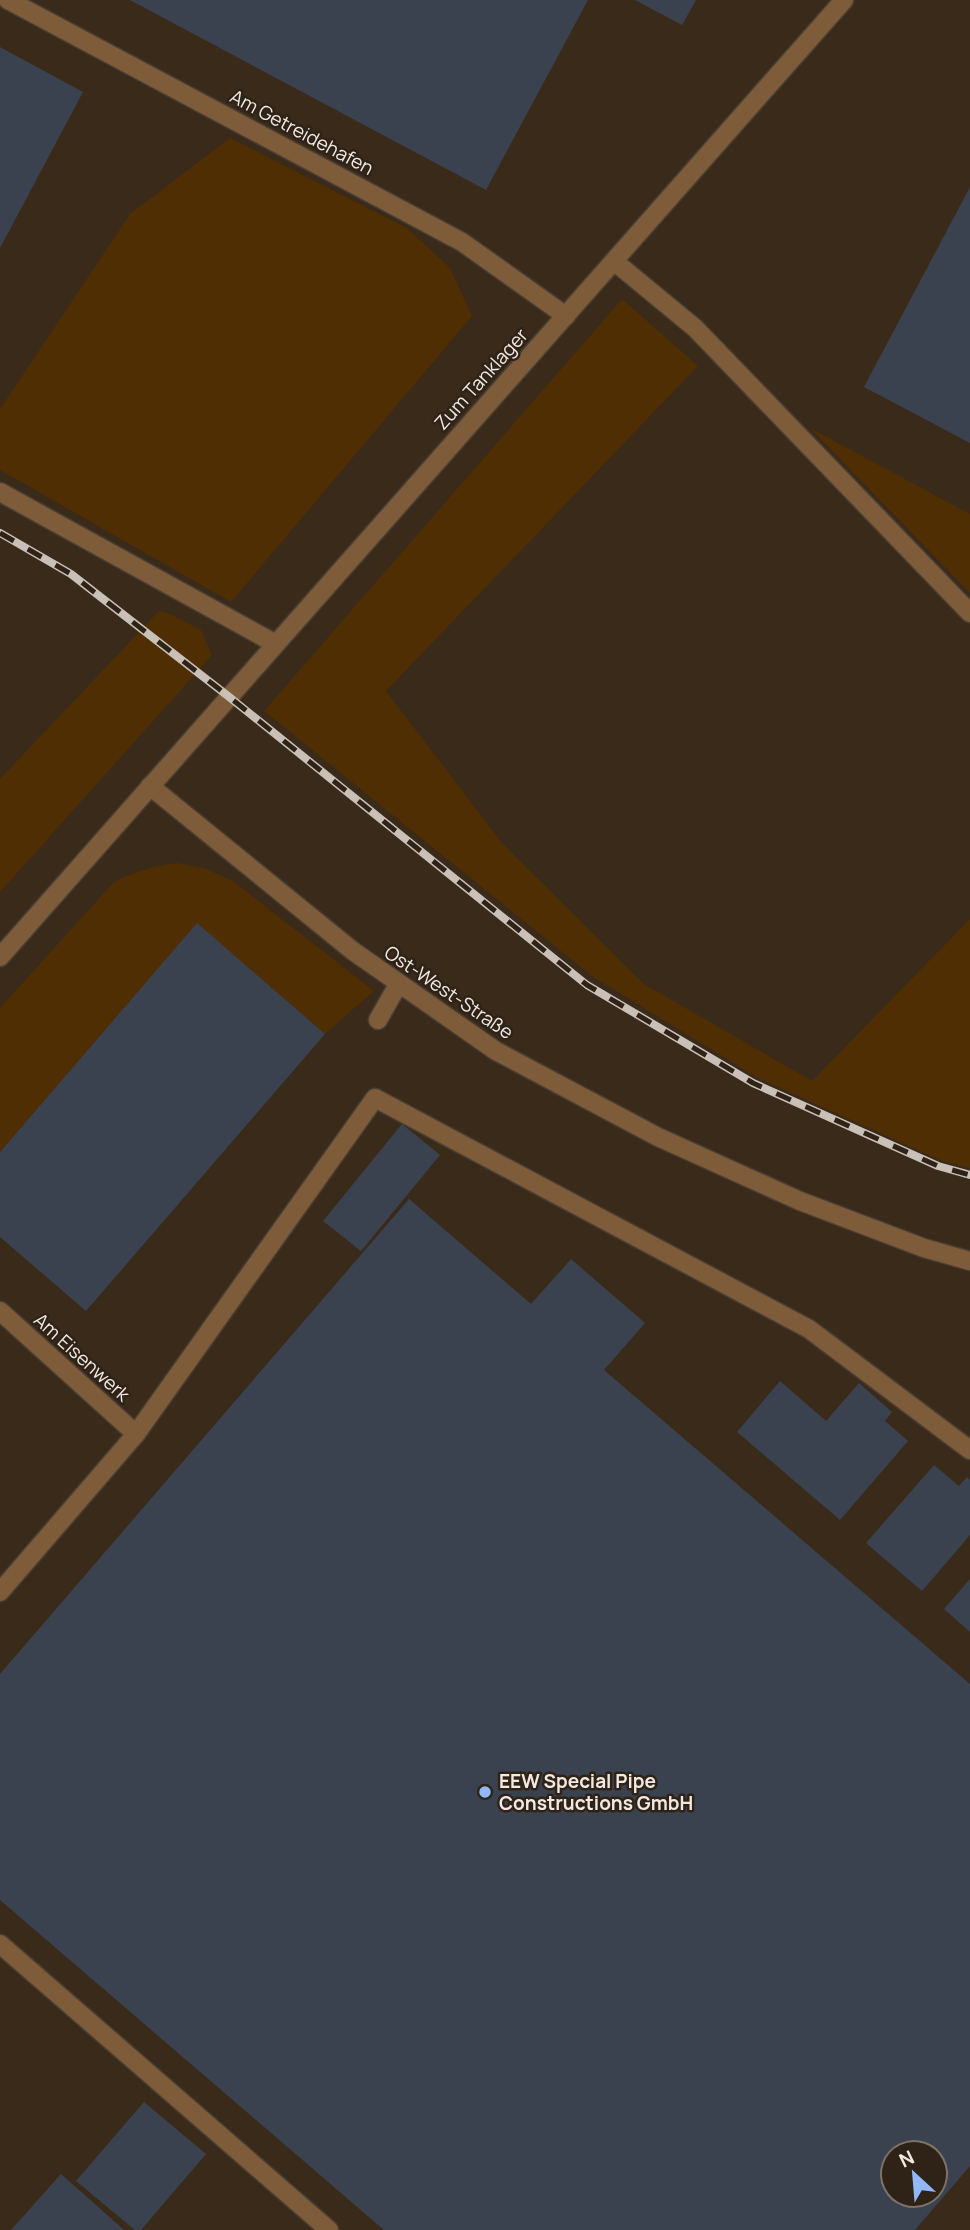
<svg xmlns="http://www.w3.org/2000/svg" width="970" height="2230" font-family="Manrope,sans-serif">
  <rect width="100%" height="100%" fill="#2f2318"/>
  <path fill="#3a2a1a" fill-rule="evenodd" d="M0 0H970V2230H0ZM893 2153H935V2195H893Z"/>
  <g fill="#4f2e04">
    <path d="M230 138 407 228 450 268 472 316 231 602 0 470V409L130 214Z"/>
    <path d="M622 299 698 366 386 691 502 843 644 984 812 1081 970 919V1168L942 1161 758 1078 592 976 264 711Z"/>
    <path d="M810 428 970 514V593Z"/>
    <path d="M159 611 170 614 201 630 212 655 0 892V779Z"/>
    <path d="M178 863 206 869 233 881 374 991 325 1034 197 924 0 1152V1008L113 883C134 871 154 866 178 863Z"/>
  </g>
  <g fill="#3a4250" fill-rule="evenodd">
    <path d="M130 0H588L486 190Z"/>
    <path d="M635 0H696L682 25Z"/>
    <path d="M0 47 83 92 0 248Z"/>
    <path d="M970 187V443L864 387Z"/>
    <path d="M197 923 325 1034 86 1311 0 1237V1152Z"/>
    <path d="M402 1124 440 1155 361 1251 323 1221Z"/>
    <path d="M409 1199 531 1304 571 1259 645 1323 604 1370 970 1684V2166L915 2230H384L0 1900V1674ZM893 2153H935V2195H893Z"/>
    <path d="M780 1381 826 1421 859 1383 892 1412 885 1421 908 1441 840 1520 737 1432Z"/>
    <path d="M934 1465 959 1486 967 1477 970 1480V1535L922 1591 866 1543Z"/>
    <path d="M970 1579V1632L944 1609Z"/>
    <path d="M144 2102 206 2154 141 2230H135L76 2181Z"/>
    <path d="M61 2174 124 2230H11Z"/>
  </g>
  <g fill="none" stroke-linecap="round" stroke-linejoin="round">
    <defs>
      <g id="lane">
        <path d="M615 262 695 328 970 613"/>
        <path d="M378 1020 399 983"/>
        <path d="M0 1592 136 1434 375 1098 809 1329 970 1450"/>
        <path d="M0 1944 329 2230"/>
      </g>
      <g id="street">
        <path d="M8 0 462 242 566 316"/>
        <path d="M0 492 274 643"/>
        <path d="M150 786 353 951 496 1051 658 1137 800 1201 924 1248 970 1261"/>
        <path d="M0 957C280 637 564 320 844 0"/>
        <path d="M0 1311 136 1434"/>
      </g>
    </defs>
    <use href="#lane" stroke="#4a3f34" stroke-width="21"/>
    <use href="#street" stroke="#4a3f34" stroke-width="21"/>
    <use href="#lane" stroke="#7e5c3a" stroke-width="18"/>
    <use href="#street" stroke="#7e5c3a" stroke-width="18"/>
    <defs>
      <path id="rail" d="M0 533 71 574 228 696 587 985 753 1083 938 1166 970 1175"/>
    </defs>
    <use href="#rail" stroke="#c9c0b8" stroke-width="8"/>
    <use href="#rail" stroke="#2f2318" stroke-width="5" stroke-dasharray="16" stroke-linecap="butt"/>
  </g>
  <circle fill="#91b8fd" stroke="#2f2318" stroke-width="2.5" cx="485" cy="1792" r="7"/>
  <g text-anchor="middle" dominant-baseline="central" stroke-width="5" stroke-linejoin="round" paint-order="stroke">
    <g font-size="19" fill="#f1e9e2" stroke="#2f2318">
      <text transform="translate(302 132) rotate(28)">Am Getreidehafen</text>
      <text transform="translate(481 379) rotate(-48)">Zum Tanklager</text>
      <text transform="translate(449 992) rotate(34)">Ost-West-Straße</text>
      <text transform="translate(82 1357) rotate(42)">Am Eisenwerk</text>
    </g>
    <g font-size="19" font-weight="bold" fill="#f1e9e2" stroke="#2f2318" text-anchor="start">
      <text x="499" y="1781">EEW Special Pipe<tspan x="499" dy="22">Constructions GmbH</tspan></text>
    </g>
  </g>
  <g transform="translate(914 2174) rotate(334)"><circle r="33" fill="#2f2318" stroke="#7d7269" stroke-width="2"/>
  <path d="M0-5L12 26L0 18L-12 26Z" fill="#91b8fd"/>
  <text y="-10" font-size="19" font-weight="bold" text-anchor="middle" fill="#f1e9e2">N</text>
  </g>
</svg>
